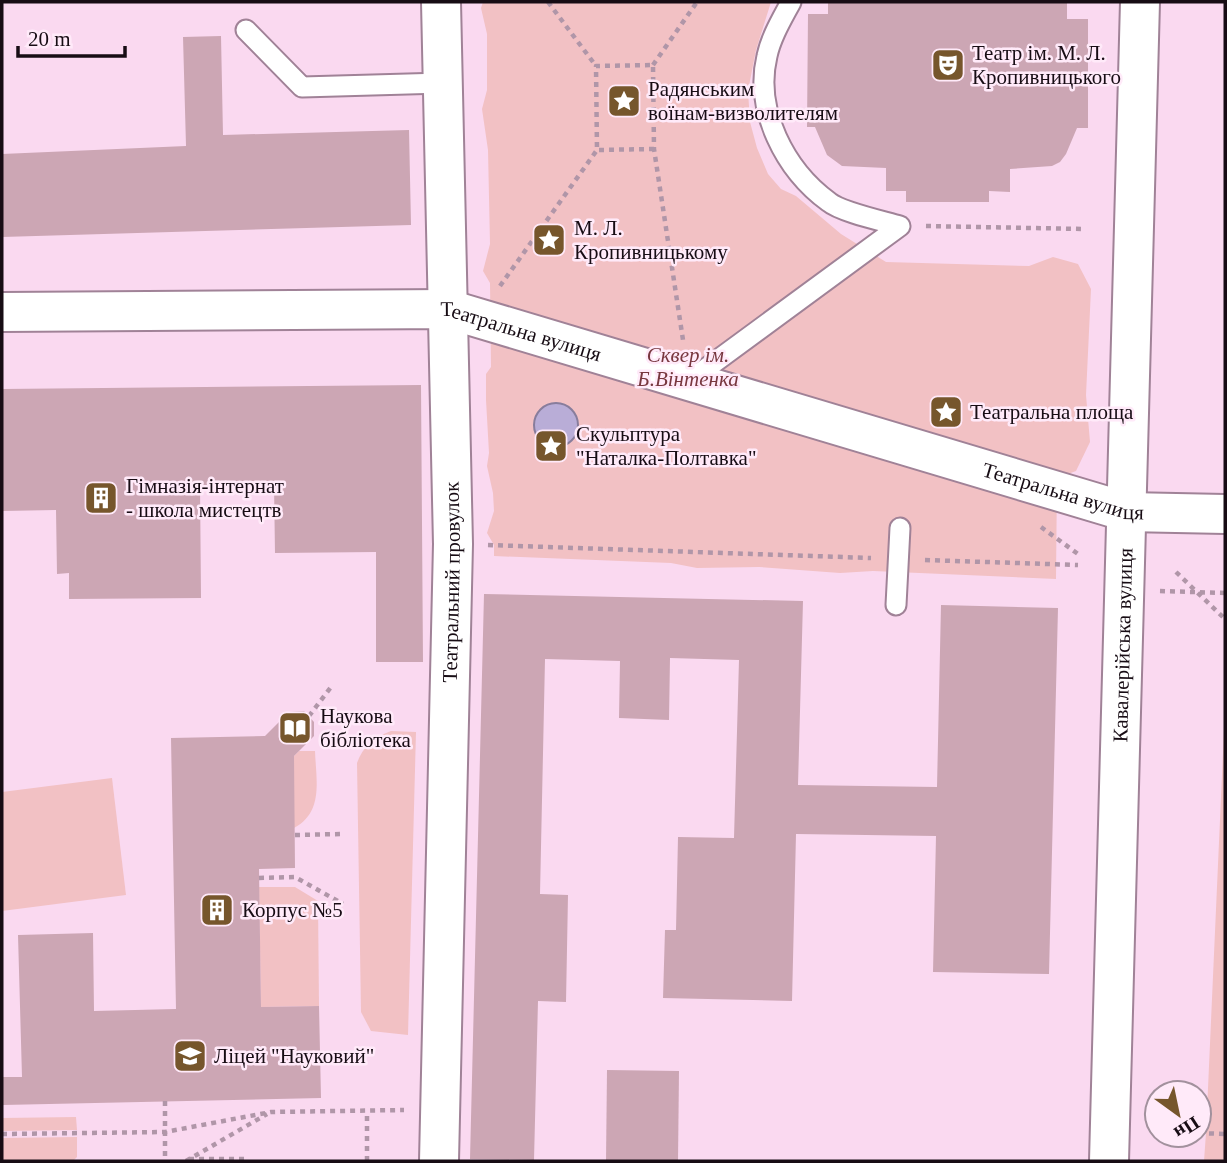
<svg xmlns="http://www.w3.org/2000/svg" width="1227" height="1163" font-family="'Times New Roman',serif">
  <rect width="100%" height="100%" fill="#fad9f0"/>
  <g fill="#f2c1c4">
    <path d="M483 2H771L756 50 748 91 750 122 757 148 768 174 781 189 796 196 841 234 886 262 1029 266 1053 257 1078 264 1091 289 1086 395 1090 442 1076 471 1057 478 1056 579 873 571 840 573 759 567 697 568 671 563 494 556V545L487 533 494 511 493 493 487 466 489 453 486 400V374L491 367 490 283 483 271 490 244 488 150 482 109 487 90V34L481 8Z"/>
    <path d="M1225 708V1161H1204L1206 1133Z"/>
    <path d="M391 731 416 732 408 1035 371 1031 361 1012 357 763C363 746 374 737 391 731Z"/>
    <path d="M299 751H315C316 780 324 812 294 828V756Z"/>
    <path d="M112 778 126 895 2 911V792Z"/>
    <path d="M259 887H295L318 901 319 1006 261 1007Z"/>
    <path d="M76 1117 77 1130 2 1131V1118Z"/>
    <path d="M77 1137V1157L73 1161H2V1138Z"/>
  </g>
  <circle fill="#b9add7" stroke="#887d9c" stroke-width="2" cx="556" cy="425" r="22"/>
  <g fill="#cca6b4">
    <path d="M828 2H1067V19H1088V128H1077L1066 154 1060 162 1052 166 1010 169V192L989 191V202H906V191H886V168L842 166 827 155 815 127H807L808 14H828Z"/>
    <path d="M221 36 223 135 409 130 411 225 2 237V154L186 146 183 37Z"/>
    <path d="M421 385 423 662H376V552L275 553 274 484 200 485 201 598 69 599V573L57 574 56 510 2 511V389Z"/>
    <path d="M484 594 803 601 798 785 937 787 941 605 1058 608 1049 974 933 972 936 836 796 834 792 1001 663 998 665 930H676L678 837 734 838 739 660 670 658 669 720 619 718 620 661 545 659 540 894 568 895 566 1002 538 1001 534 1160 470 1159Z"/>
    <path d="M304 711 314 722V736L294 756 295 868 259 869 261 1007 319 1006 321 1098 3 1105 2 1077H22L18 935 93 933 94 1011 176 1009 171 738 265 736 289 712Z"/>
    <path d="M607 1070 679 1071 678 1161H606Z"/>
  </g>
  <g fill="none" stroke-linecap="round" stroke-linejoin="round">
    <defs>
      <g id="lane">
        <path d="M246 30 302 87 443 83"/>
        <path d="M689 381 900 226C883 221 841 212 829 202 785 170 754 110 767 56 771 37 782 19 791 2"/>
        <path d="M896 605 900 528"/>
      </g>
      <g id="street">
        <path id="s1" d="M2 312 448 309 1127 512 1225 514"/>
        <path id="s2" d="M439 1161 453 544 441 2"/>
        <path id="s3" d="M1109 1161 1140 2"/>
      </g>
    </defs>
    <use href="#lane" stroke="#a08297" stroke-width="23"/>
    <use href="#street" stroke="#a08297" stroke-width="42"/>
    <g stroke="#b096a8" stroke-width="4.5" stroke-dasharray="5 5" stroke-linecap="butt">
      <path d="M548 2 596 66"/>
      <path d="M653 65 697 2"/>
      <path d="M654 149 597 150 596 66 653 65 654 149 683 340"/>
      <path d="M926 226 1084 229"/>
      <path d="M500 286 597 150"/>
      <path d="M1041 527 1078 554"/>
      <path d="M488 545 871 558"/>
      <path d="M925 560 1078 565"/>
      <path d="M1176 572 1225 619"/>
      <path d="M1160 591 1225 593"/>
      <path d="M309 716 331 687"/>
      <path d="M295 835 341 834"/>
      <path d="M259 878 295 877 343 904"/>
      <path d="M165 1101V1161"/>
      <path d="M1199 1133 1225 1134"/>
      <path d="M2 1134 165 1132 271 1112 404 1110"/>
      <path d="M189 1159H245L247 1161"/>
      <path d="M186 1161 267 1114"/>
      <path d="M367 1161V1111"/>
    </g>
    <use href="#lane" stroke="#fff" stroke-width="19"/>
    <use href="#street" stroke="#fff" stroke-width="38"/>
  </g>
  <defs>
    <symbol id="theatre-square" viewBox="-11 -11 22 22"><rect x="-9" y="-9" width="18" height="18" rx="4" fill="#76562c" stroke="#ffeaf9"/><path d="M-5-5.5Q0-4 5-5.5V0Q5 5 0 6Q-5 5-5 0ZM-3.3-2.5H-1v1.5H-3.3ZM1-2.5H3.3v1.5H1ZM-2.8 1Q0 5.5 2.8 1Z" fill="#fff"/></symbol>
    <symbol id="sight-square" viewBox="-11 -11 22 22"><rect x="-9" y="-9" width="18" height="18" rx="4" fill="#76562c" stroke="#ffeaf9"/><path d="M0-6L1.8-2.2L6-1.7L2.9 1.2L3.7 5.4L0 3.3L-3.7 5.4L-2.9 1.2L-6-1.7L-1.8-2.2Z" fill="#fff"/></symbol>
    <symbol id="building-square" viewBox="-11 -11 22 22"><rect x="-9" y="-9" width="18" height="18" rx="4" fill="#76562c" stroke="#ffeaf9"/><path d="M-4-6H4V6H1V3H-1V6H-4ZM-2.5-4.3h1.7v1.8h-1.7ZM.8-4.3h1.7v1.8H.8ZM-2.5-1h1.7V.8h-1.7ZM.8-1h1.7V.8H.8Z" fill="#fff"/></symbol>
    <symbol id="library-square" viewBox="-11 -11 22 22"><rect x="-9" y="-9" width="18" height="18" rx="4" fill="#76562c" stroke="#ffeaf9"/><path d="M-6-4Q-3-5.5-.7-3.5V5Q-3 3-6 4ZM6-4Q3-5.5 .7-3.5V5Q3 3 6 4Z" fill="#fff"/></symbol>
    <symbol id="school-square" viewBox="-11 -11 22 22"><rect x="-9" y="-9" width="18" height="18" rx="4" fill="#76562c" stroke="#ffeaf9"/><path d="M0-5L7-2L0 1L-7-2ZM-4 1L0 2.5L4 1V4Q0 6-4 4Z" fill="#fff"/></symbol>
  </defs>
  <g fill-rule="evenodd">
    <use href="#theatre-square" x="929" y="46" width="38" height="38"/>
    <use href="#sight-square" x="605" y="82" width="38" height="38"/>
    <use href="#sight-square" x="530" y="221" width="38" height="38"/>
    <use href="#sight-square" x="927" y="393" width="38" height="38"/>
    <use href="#sight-square" x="532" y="427" width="38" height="38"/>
    <use href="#building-square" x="82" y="479" width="38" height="38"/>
    <use href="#library-square" x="276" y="709" width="38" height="38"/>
    <use href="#building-square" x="198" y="891" width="38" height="38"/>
    <use href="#school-square" x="171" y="1037" width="38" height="38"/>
  </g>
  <g text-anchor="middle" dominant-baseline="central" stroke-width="5" stroke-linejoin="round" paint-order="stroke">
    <g font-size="21" fill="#170c14" stroke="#ffeaf9" text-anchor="start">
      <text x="972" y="53">Театр ім. М. Л.<tspan x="972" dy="24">Кропивницького</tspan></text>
      <text x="648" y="89">Радянським<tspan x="648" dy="24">воїнам-визволителям</tspan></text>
      <text x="574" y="228">М. Л.<tspan x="574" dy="24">Кропивницькому</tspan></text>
      <text x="970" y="412">Театральна площа</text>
      <text x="576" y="434">Скульптура<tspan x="576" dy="24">"Наталка-Полтавка"</tspan></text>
      <text x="126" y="486">Гімназія-інтернат<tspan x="126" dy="24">- школа мистецтв</tspan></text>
      <text x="320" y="716">Наукова<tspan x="320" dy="24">бібліотека</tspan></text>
      <text x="242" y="910">Корпус №5</text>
      <text x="214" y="1056">Ліцей "Науковий"</text>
    </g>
    <g font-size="21" fill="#170c14" stroke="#ffeaf9">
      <text stroke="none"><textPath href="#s1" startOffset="522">Театральна вулиця</textPath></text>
      <text stroke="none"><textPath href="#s1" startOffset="1088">Театральна вулиця</textPath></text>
      <text stroke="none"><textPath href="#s2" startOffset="579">Театральний провулок</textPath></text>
      <text stroke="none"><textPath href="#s3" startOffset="516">Кавалерійська вулиця</textPath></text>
    </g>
    <g font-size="21" font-style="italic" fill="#78373f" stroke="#ffeaf9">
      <text x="688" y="355">Сквер ім.<tspan x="688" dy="24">Б.Вінтенка</tspan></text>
    </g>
  </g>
  <rect width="1227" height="1163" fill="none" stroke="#170c14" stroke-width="7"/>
  <g transform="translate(1178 1114) rotate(147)"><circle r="33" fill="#ffeaf9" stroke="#a2919d" stroke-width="2"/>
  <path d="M0-5L12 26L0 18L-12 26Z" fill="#76562c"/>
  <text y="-10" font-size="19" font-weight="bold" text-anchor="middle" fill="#170c14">Пн</text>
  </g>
  <path d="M18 46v10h107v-10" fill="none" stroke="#170c14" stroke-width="3.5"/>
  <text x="28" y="46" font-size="21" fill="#170c14" stroke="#ffeaf9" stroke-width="5" paint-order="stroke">20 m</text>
</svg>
